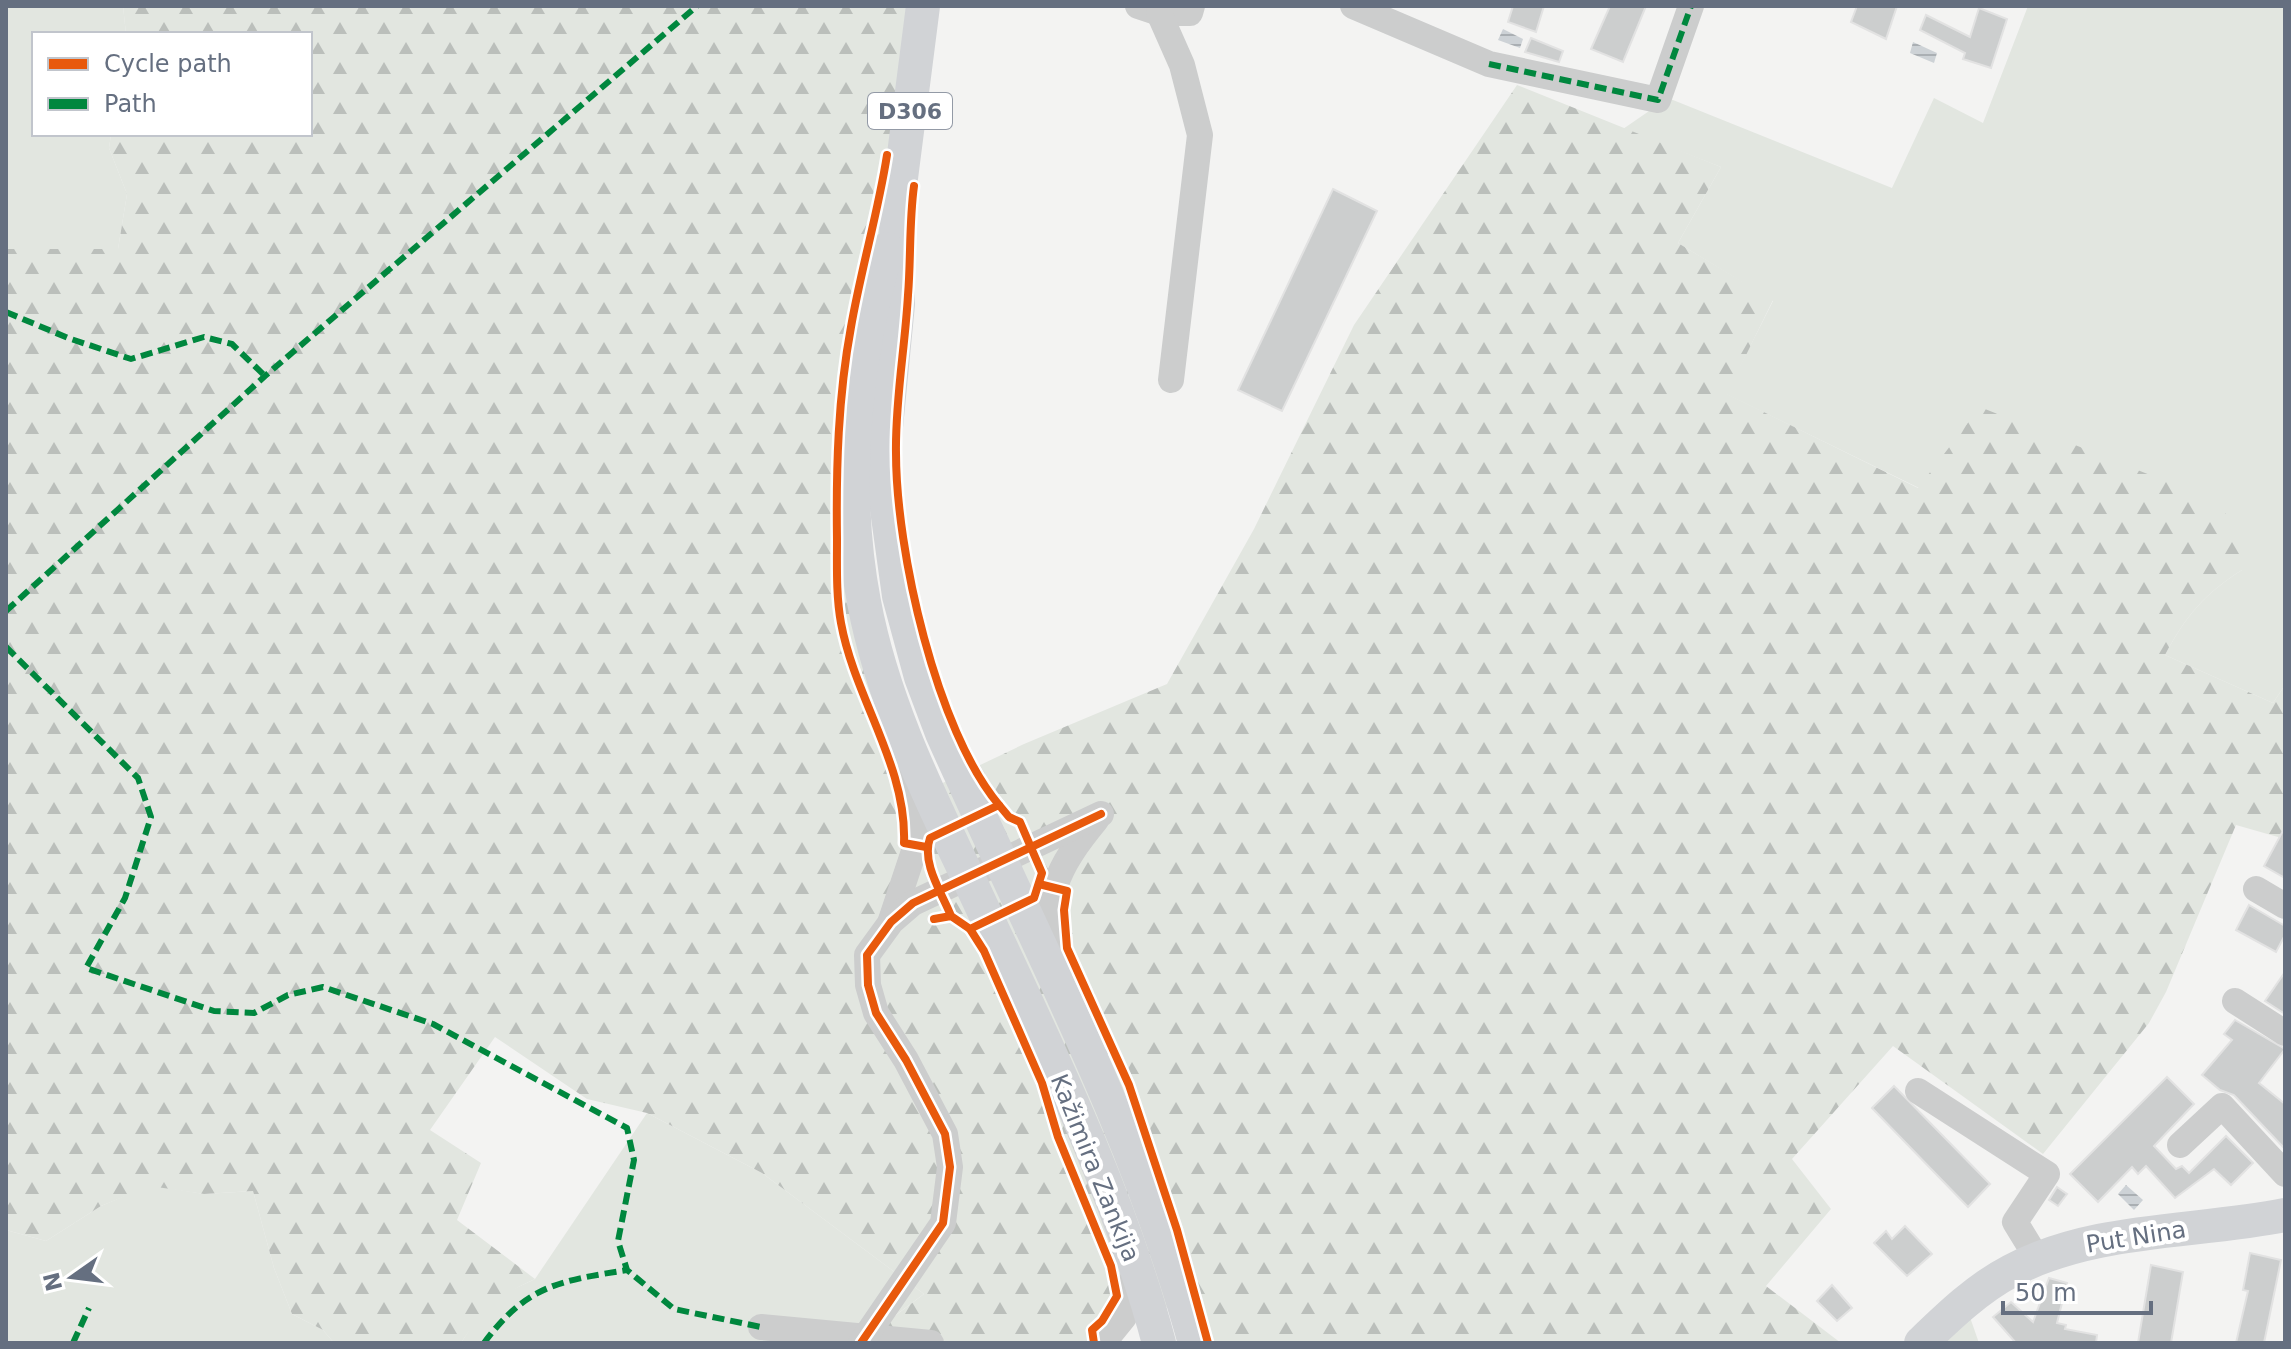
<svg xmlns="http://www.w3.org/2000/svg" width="2291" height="1349" font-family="'DejaVu Sans',sans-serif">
  <defs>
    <pattern id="forest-firs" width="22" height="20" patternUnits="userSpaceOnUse" patternTransform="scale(2)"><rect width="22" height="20" fill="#e2e6e0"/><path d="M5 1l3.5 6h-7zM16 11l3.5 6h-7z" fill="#bbbfbb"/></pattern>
    <pattern id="water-rules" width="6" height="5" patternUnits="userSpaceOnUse" patternTransform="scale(2)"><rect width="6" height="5" fill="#cdd2d6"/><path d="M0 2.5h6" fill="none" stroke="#aaafb3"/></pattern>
  </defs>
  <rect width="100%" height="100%" fill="#f3f3f2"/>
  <g fill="#e2e6e0">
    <path d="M6 6H123L126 34H34V134H111L109 148 127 194 118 249H6Z"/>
    <path d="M2028 6H2285V685L2273 703 2165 655C2185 617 2205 593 2242 570L1919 488 1726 394 1773 301 1678 243 1721 167 1623 129 1668 98 1892 188 1934 98 1983 123Z"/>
    <path d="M647 1113 762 1173 924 1294 858 1343H461L476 1319 499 1296 535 1279Z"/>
    <path d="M150 1185 204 1194 253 1191 274 1268 292 1314 323 1330 334 1343H6V1230L46 1241 101 1206Z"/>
  </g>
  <g fill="url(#forest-firs)">
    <path d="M123 6H923L856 548 928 790 1024 744 1167 684 1254 529 1354 325 1517 85 1721 167 1678 243 1773 300 1727 394 1918 488 1980 407 2220 503 2241 544 2242 570C2205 593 2185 617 2165 655L2273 703 2285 685V839L2236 825 2166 992 2149 1023 2043 1154 1893 1046 1792 1159 1831 1209 1766 1286 1841 1343H1206L1194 1294 1093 1343H924L884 1324 924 1294 762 1173 647 1113 587 1099 495 1037 430 1130 481 1163 457 1220 535 1279C498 1296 483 1309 461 1343H334L323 1330 292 1314 274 1268 253 1191 204 1194 150 1186 101 1206 46 1241 6 1230V249H118L127 194 109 148 111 134H310V34H126Z"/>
    <path d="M1965 1303 1979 1343H1921Z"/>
  </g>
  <g fill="url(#water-rules)">
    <path d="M1503 29 1523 39 1520 48 1498 40Z"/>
    <path d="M1913 42 1937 53 1934 63 1910 53Z"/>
    <path d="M2126 1185 2143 1200 2134 1210 2118 1194Z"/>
  </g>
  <g fill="#cccece" stroke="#e2e2e2" stroke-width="2">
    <path d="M1513 6H1544L1536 32 1508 22Z"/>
    <path d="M1610 6H1646L1623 62 1591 49Z"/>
    <path d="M1857 6H1897L1886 39 1851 22Z"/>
    <path d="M1979 8 2007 19 1991 68 1963 59 1965 53 1920 30 1926 15 1970 37Z"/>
    <path d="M1531 38 1563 51 1559 62 1525 52Z"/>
    <path d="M1333 189 1377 211 1282 411 1238 390Z"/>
    <path d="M2285 827V878L2264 866Z"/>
    <path d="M2249 905 2285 926V935L2276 952 2236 930Z"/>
    <path d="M2285 972V1014L2265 1001Z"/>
    <path d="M2235 1020 2285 1049 2259 1083 2285 1104V1149L2234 1095 2220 1090 2202 1075 2232 1040 2224 1034Z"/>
    <path d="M2167 1077 2194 1104 2154 1146 2176 1169 2182 1166 2189 1173 2226 1136 2253 1163 2231 1185 2214 1169 2175 1198 2146 1166 2138 1174 2132 1167 2098 1202 2070 1174Z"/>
    <path d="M1894 1086 1990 1184 1968 1207 1872 1108Z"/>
    <path d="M2057 1187 2067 1194 2058 1206 2049 1200Z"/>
    <path d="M1905 1226 1932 1254 1907 1276 1874 1243 1886 1231 1892 1239Z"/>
    <path d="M2250 1253 2281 1260 2264 1343H2236L2248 1291 2243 1290Z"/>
    <path d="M2151 1265 2183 1272 2171 1343H2138Z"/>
    <path d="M2049 1278 2067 1283 2057 1323 2066 1325 2065 1329 2097 1335 2096 1343H2016L1993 1317 2011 1302 2033 1322Z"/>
    <path d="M1832 1285 1852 1308 1837 1321 1817 1301Z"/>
  </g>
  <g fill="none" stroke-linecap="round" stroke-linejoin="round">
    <g stroke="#cccdcd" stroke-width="26">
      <path d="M1138 6 1159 13H1190L1192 6"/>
      <path d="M1353 6 1489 64 1658 100 1691 6"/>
      <path d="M1159 13 1182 65 1200 135 1171 380"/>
      <path d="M2256 889 2285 906"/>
      <path d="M891 920 916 845V803L909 773"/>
      <path d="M1062 962C1036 903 1059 865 1096 820"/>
      <path d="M2235 1001 2285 1033"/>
      <path d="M1918 1091 2047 1174 2015 1222 2037 1258"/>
      <path d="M2180 1145 2222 1106 2285 1174"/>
      <path d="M761 1327 931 1343"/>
      <path d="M861 1343 943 1223 950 1167 945 1134 906 1060 876 1013 868 985 867 955 891 922 913 903 1101 814"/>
      <path d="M1103 1343 1124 1317 1135 1268"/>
    </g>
    <g stroke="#d1d3d6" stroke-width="34">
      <path d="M923 6 896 217 898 304 885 437V495L899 596 921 677 942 733C1031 933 1137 1131 1195 1343"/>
      <path d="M887 249C854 362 842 486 864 602 883 704 930 797 974 890 1042 1036 1117 1186 1159 1343"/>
      <path d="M1921 1343C1948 1317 1978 1288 2011 1271 2094 1227 2195 1233 2285 1215"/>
    </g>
    <g stroke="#00873e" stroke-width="6" stroke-dasharray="12 6" stroke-linecap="butt">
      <path d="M1489 64 1658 100 1691 6"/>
      <path d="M6 312 68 338 131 359 204 337 232 344 265 376"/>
      <path d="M6 611 265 376 697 6"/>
      <path d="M6 647 138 778 151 817 125 898 86 968 214 1011 254 1013 288 995 323 987 433 1024 627 1128 634 1160 618 1241 627 1270 674 1309 761 1327"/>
      <path d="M73 1343 89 1308"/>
      <path d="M484 1343C527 1285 559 1281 627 1270"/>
    </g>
    <defs>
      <g id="cycleway">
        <path d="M887 155C878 213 861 269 851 327 838 397 836 468 837 539 837 567 836 596 841 623 855 699 907 766 904 843L926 847"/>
        <path d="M914 186C909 222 911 259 908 295 905 348 895 401 896 453 896 550 936 730 999 805"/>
        <path d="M1039 884 1067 891 1064 910 1067 948 1129 1085 1177 1230 1208 1343"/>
        <path d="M934 919 951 916 970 929 1034 898 1042 873 1020 822 1009 817 999 805 930 838C921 863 942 893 951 916"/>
        <path d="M970 929 984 951 1042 1083 1058 1137 1111 1266 1117 1296 1102 1321 1092 1330 1094 1343"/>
        <path d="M861 1343 943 1223 950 1167 945 1134 906 1060 876 1013 868 985 867 955 891 922 913 903 1101 814"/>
      </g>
    </defs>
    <use href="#cycleway" stroke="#fff" stroke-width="13"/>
    <use href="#cycleway" stroke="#e8590c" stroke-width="8"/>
  </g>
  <g text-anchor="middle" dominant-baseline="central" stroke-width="8" stroke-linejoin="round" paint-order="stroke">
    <rect fill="#fff" stroke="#939aa6" stroke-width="2" x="868" y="93" width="84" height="36" rx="6"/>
    <g font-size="22" font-weight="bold" fill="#656f80">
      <text x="910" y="111">D306</text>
    </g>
    <g font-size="24" fill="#656f80" stroke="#fff">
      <text transform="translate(1095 1168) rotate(68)">Kažimira Zankija</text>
      <text transform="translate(2136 1237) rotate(-9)">Put Nina</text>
    </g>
  </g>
  <rect width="2291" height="1349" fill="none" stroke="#656f80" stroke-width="16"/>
  <rect x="32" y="32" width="280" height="104" fill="#ffffff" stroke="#c1c5cc" stroke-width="2"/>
  <rect x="48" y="58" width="40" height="12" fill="#e8590c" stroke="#c1c5cc" stroke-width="2"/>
  <text x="104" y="72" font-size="24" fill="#656f80">Cycle path</text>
  <rect x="48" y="98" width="40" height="12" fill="#00873e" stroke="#c1c5cc" stroke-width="2"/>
  <text x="104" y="112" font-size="24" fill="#656f80">Path</text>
  <g transform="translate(72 1277) rotate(256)" stroke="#ffffff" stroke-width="6" paint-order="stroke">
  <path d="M0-6L14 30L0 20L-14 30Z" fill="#656f80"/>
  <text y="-12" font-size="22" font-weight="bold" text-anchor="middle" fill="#656f80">N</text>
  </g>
  <path d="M2003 1301v12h148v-12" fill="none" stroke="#656f80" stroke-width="4"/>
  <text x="2015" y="1301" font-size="24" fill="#656f80" stroke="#ffffff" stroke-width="6" paint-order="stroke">50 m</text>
</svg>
